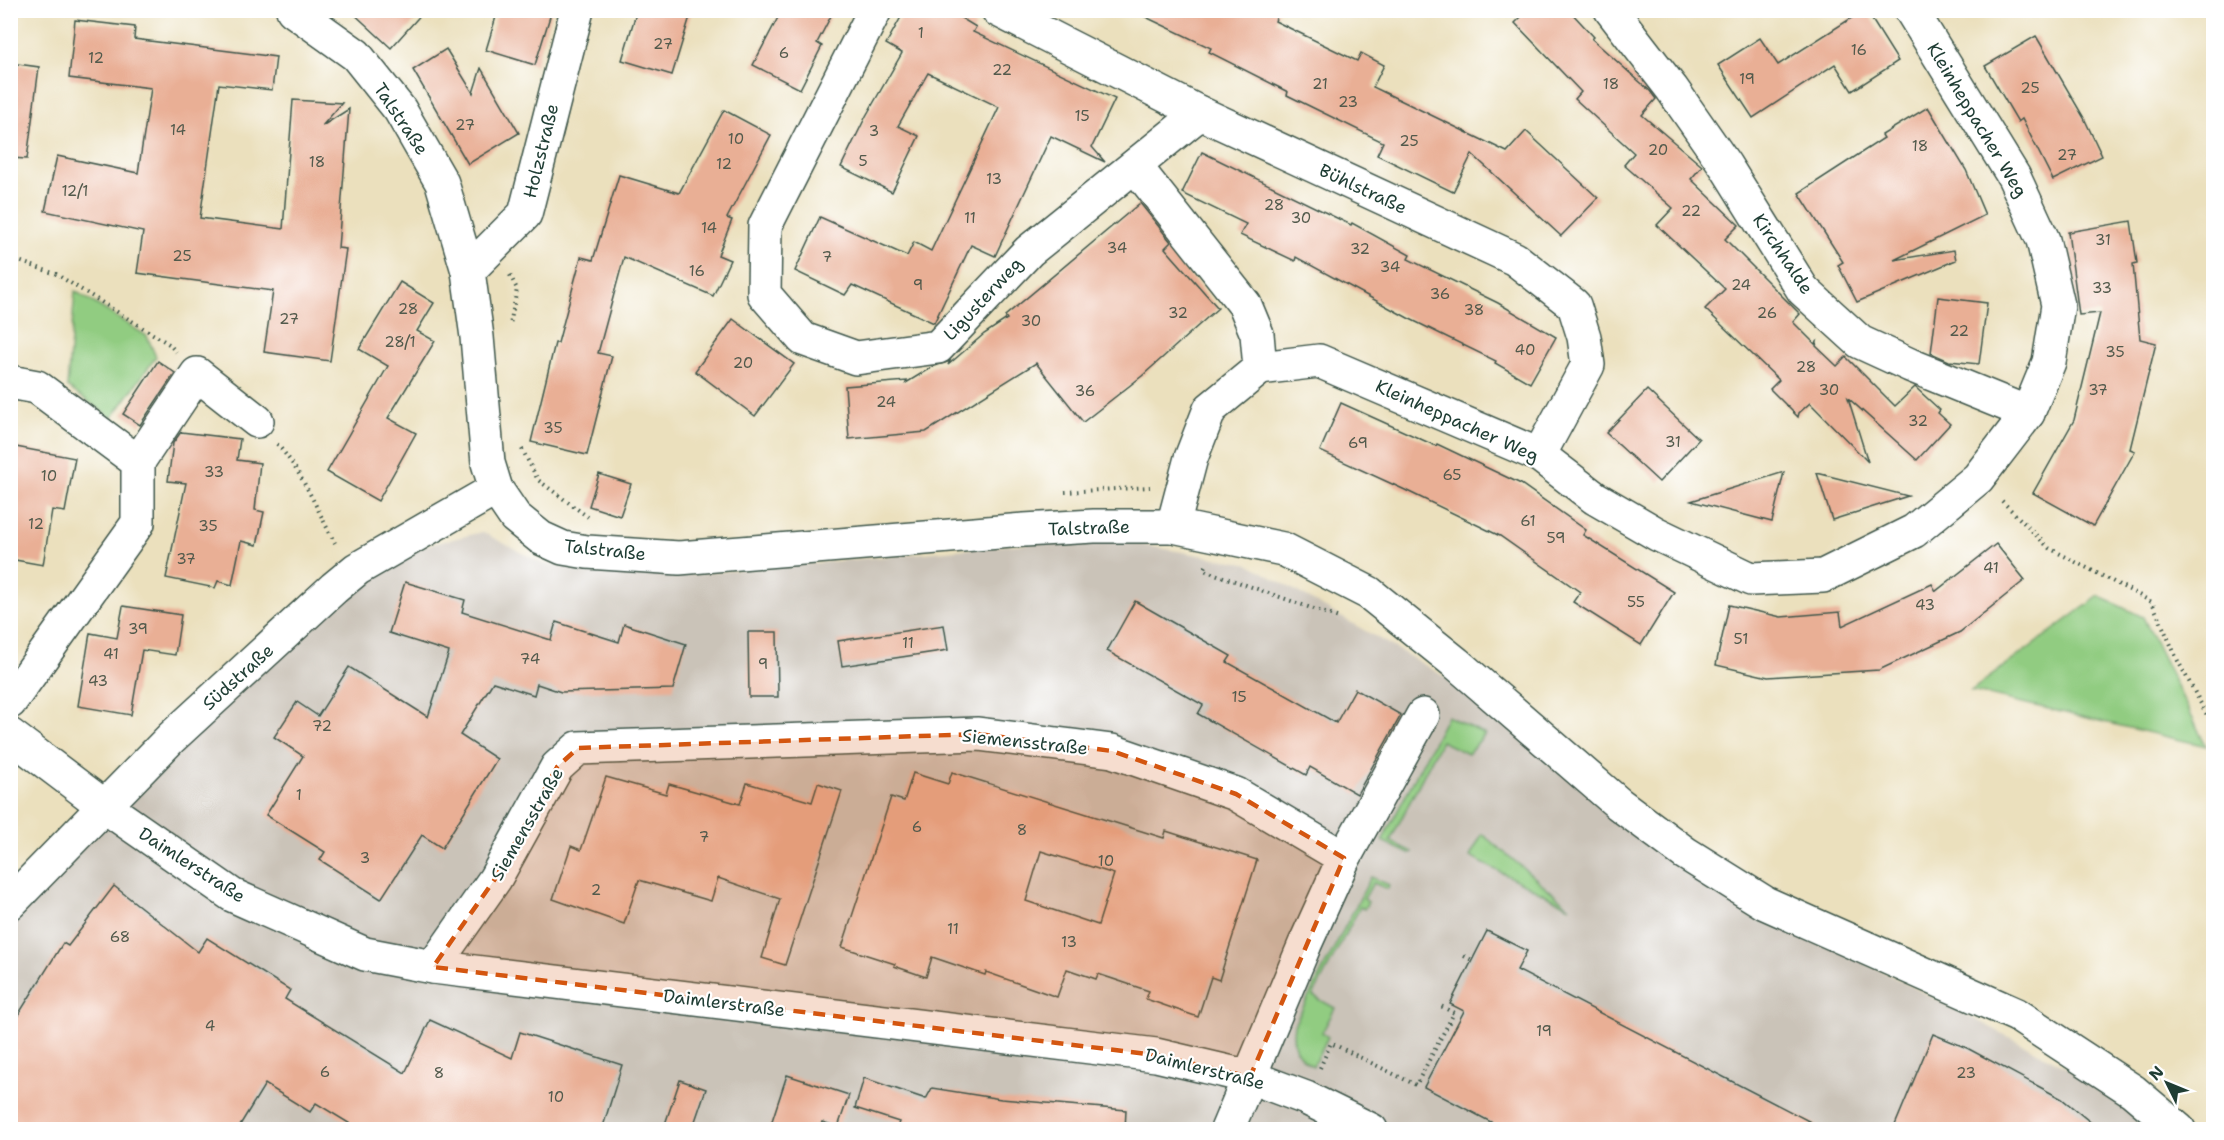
<svg xmlns="http://www.w3.org/2000/svg" width="2224" height="1140" font-family="'Shantell Sans',sans-serif">
  <rect width="100%" height="100%" fill="#fff"/>
  <filter id="ink" filterUnits="userSpaceOnUse"><feTurbulence type="fractalNoise" baseFrequency=".0167" numOctaves="2"/><feDisplacementMap in="SourceGraphic" scale="12" xChannelSelector="R" yChannelSelector="G"/><feConvolveMatrix kernelMatrix="1 2 1 2 8 2 1 2 1" color-interpolation-filters="sRGB"/></filter>
  <filter id="wash" filterUnits="userSpaceOnUse"><feTurbulence type="fractalNoise" baseFrequency=".008" numOctaves="4" result="noise"/><feDisplacementMap in="SourceGraphic" scale="24" xChannelSelector="R" yChannelSelector="G"/><feGaussianBlur stdDeviation="1.35" result="paint"/><feColorMatrix in="noise" values="0 0 0 0 0 0 0 0 0 0 0 0 0 0 0 0 0 1.4 0 .05"/><feComposite in="paint" operator="in"/></filter>
  <g filter="url(#wash)">
    <rect width="100%" height="100%" fill="#ebe0bd"/>
    <path fill="#cac3b8" d="M482 532 544 564 685 575 1099 537 1249 564 1461 686 1687 873 1816 937 2100 1084 2155 1130H11V925L59 868 317 617 416 548Z"/>
    <g fill="#91cc81" stroke="#58845a" stroke-width="1.5">
      <path d="M75 291 147 336 156 357 112 418 67 387Z"/>
      <path d="M2099 596 2143 617 2206 746 1971 691Z"/>
      <path d="M1447 716 1485 734 1468 754 1441 741 1390 841 1412 852 1409 854 1382 841Z"/>
      <path d="M1482 834 1570 907 1470 857Z"/>
      <path d="M1371 877 1389 885 1388 889 1373 883 1364 899 1368 902 1364 909 1360 907 1313 996 1335 1008 1322 1033 1328 1037 1313 1066C1295 1056 1291 1044 1294 1025Z"/>
    </g>
    <g id="blocks">
      <g fill="#e9af95" fill-rule="evenodd">
        <path d="M350 10H425L391 48Z"/>
        <path d="M498 10H552L535 65 486 50Z"/>
        <path d="M637 10H692L672 75 622 60Z"/>
        <path d="M782 10H834L817 43 822 46 800 89 753 65Z"/>
        <path d="M905 10H948L976 27 973 32 1115 99 1092 147 1105 162 1051 136 995 256 971 245 934 323 852 285 845 295 795 271 820 217 907 256 914 242 931 251 999 107 928 73 898 126 919 136 892 192 841 167 866 116 902 53 886 44Z"/>
        <path d="M1131 10H1279L1275 21 1357 61 1361 53 1384 65 1373 87 1400 100 1507 152 1526 131 1598 198 1561 236 1472 154 1453 192 1377 155 1383 142 1287 95 1288 92 1209 52 1211 48Z"/>
        <path d="M1528 10H1569L1594 37 1592 39 1650 91 1656 99 1642 115 1702 166 1691 179 1739 225 1725 239 1800 314 1793 322 1815 344 1817 342 1816 346 1837 366 1846 357 1895 406 1915 387 1940 410 1938 413 1950 424 1917 460 1848 398 1868 462 1810 403 1799 413 1798 417 1770 389 1779 380 1705 309 1725 289 1657 225 1673 208 1624 165 1634 153 1575 99 1581 92 1515 23Z"/>
        <path d="M1864 10H1866L1898 61 1852 91 1835 64 1753 118 1718 65 1760 38 1778 65Z"/>
        <path d="M75 20 135 27 134 39 276 57 272 90 219 84 200 218 283 229 293 100 342 103 322 126 349 109 338 248 346 249 330 361 264 352 273 291 137 273 143 232 45 211 57 156 138 173 151 88 69 78Z"/>
        <path d="M2036 36 2084 118 2102 156 2053 180 2022 119 2018 122 1985 66Z"/>
        <path d="M446 49 473 93 481 68 519 133 468 164 413 70Z"/>
        <path d="M10 63 39 67 27 159 10 158Z"/>
        <path d="M1928 107 1966 170 1985 215 1894 260 1954 250 1956 260 1857 302 1838 265 1843 262 1799 193 1884 138 1882 135Z"/>
        <path d="M724 110 771 135 727 218 732 220 718 255 730 260 713 296 624 257 598 353 612 356 587 455 531 442 555 343H558L581 257 593 260 619 175 679 193Z"/>
        <path d="M1202 152 1351 225 1352 223 1410 255 1408 259 1498 303 1556 337 1530 383 1495 363 1496 361 1408 318 1296 257 1295 261 1240 235 1246 224 1182 193Z"/>
        <path d="M1140 203 1171 242 1165 248 1218 308 1142 376 1083 422 1036 363 926 432 849 439 845 386 907 381 906 383 932 367 950 361 948 365 984 334 1007 319 1005 316Z"/>
        <path d="M2131 221 2137 263 2133 264 2140 339 2156 343 2130 449 2135 451 2093 526 2033 493 2074 420 2100 313 2079 315 2068 232Z"/>
        <path d="M400 282 434 303 417 331 435 341 388 418 416 433 378 501 327 472 388 366 359 349Z"/>
        <path d="M1938 297 1987 303 1979 364 1949 361 1931 353Z"/>
        <path d="M733 319 794 364 755 416 695 371Z"/>
        <path d="M158 361 175 373 140 425 123 414Z"/>
        <path d="M1647 390 1699 439 1659 482 1606 433Z"/>
        <path d="M1341 403 1436 446 1437 444 1521 484 1586 530 1583 535 1674 592 1641 645 1573 602 1580 592 1500 536 1403 489 1320 451Z"/>
        <path d="M181 432 240 439 237 460 260 463 255 510 264 512 257 545 241 541 232 585 218 581 215 588 166 578 186 483 168 481 173 443Z"/>
        <path d="M16 447 75 458 65 512 52 510 43 565 10 559V476Z"/>
        <path d="M1784 472 1772 522 1691 501Z"/>
        <path d="M1817 473 1908 496 1832 520Z"/>
        <path d="M599 474 631 484 620 516 589 506Z"/>
        <path d="M1996 544 2025 580 1960 632 1879 670 1768 677 1716 665 1729 605 1781 617 1840 612 1842 626 1932 584 1936 591Z"/>
        <path d="M405 582 465 600 462 612 551 640 556 622 619 642 624 624 686 644 673 689 561 692 537 684 534 695 493 682 460 735 497 759 442 848 422 835 381 899 320 860 325 852 266 815 303 756 274 737 297 702 318 716 349 667 428 717 449 652 389 633Z"/>
        <path d="M1135 601 1231 656 1227 662 1336 723 1355 689 1401 715 1357 794 1310 767 1306 775 1198 714 1203 705 1107 651Z"/>
        <path d="M123 606 181 615 175 655 142 650 131 715 78 706 90 633 117 638Z"/>
        <path d="M944 625 948 650 842 666 838 641Z"/>
        <path d="M748 632H777L778 697H749Z"/>
        <path d="M952 772 1164 838 1166 831 1257 860 1219 980 1211 977 1198 1017 1146 999 1149 991 1098 974 1096 979 1067 969 1057 997 986 972 985 975 932 957 926 977 894 966 895 964 842 947 891 797 904 801 913 773 948 784ZM1041 851 1114 874 1098 925 1026 901Z"/>
        <path d="M606 777 666 794 669 784 740 804 747 783 812 802 818 783 842 791 785 965 762 958 780 899 718 878 711 901 639 880 624 924 553 899 571 846 581 850Z"/>
        <path d="M114 886 198 952 207 938 290 990 285 999 405 1073 430 1020 512 1058 520 1032 622 1065 602 1130H360L316 1103 310 1112 265 1084 237 1130H10V1028L63 943 68 946Z"/>
        <path d="M1487 931 1527 951 1517 970 1826 1130H1506L1424 1087 1464 1011 1450 1004Z"/>
        <path d="M1933 1034 1967 1048 2062 1099 2100 1130H1893Z"/>
        <path d="M787 1075 849 1095 838 1127 822 1122 819 1130H769Z"/>
        <path d="M864 1078 926 1099 932 1088 1001 1099 1126 1110 1125 1130H896L899 1122 855 1108Z"/>
        <path d="M680 1080 706 1089 692 1130H663Z"/>
      </g>
    </g>
  </g>
  <g filter="url(#ink)">
    <use href="#blocks" fill-opacity="0" stroke="#3e5549" stroke-width="1.5"/>
    <g fill="none" stroke-linecap="round" stroke-linejoin="round">
      <defs>
        <g id="minor">
          <path d="M293 10 356 55 400 110 442 183 468 271 477 337 488 463 496 489 515 517 541 538 563 548 587 552 679 558 1024 530 1094 526H1173L1283 549 1369 593 1456 663 1619 804 1685 853 1765 903 2017 1015 2133 1091 2179 1130"/>
          <path d="M875 10 765 226 764 294 803 339 856 358 938 347 1029 251 1200 113"/>
          <path d="M998 10 1200 113 1515 259 1574 305 1584 337 1588 365 1539 455"/>
          <path d="M1611 10 1672 89 1725 165 1803 290 1860 342 1910 365 2028 413"/>
          <path d="M1135 166 1245 305 1257 334 1260 368"/>
          <path d="M468 271 525 214 577 10"/>
          <path d="M10 382 37 387 138 462V523L10 702"/>
          <path d="M138 462 197 374 257 421"/>
          <path d="M1173 526 1191 458 1210 409 1260 368 1319 361 1539 455 1595 498 1657 534 1751 579 1823 576 1914 531 1978 478 2028 413 2049 362 2058 305 2043 240 2014 177 1911 10"/>
          <path d="M10 735 104 806 232 895 365 954 433 967 1156 1055 1250 1077 1306 1098 1371 1130"/>
          <path d="M10 903 171 738 334 588 357 569 496 489"/>
          <path d="M433 967 495 879 557 767 578 748 978 734 1112 751 1236 794 1344 858"/>
          <path d="M1227 1130 1305 944 1344 858 1423 715"/>
        </g>
      </defs>
      <use href="#minor" stroke="#3e5549" stroke-width="36"/>
      <g stroke="#3e5549" stroke-width="4" stroke-dasharray="1.5 4.5" stroke-linecap="butt">
        <path d="M10 258 56 274 169 344 176 352"/>
        <path d="M510 275 517 289 510 325"/>
        <path d="M277 444C303 473 317 510 335 543"/>
        <path d="M522 449 538 480 588 517"/>
        <path d="M1065 492 1150 487"/>
        <path d="M2002 501 2049 548 2152 602 2178 661 2214 728"/>
        <path d="M1206 566 1204 570 1339 618"/>
        <path d="M1464 956 1472 960"/>
        <path d="M1320 1068 1331 1043 1416 1085 1454 1013 1439 1005"/>
      </g>
      <use href="#minor" stroke="#fff" stroke-width="33"/>
    </g>
  </g>
  <path fill="#d45610" fill-opacity="0.2" stroke="#d45610" stroke-width="4.5" stroke-dasharray="12 8" stroke-linejoin="round" d="M978 734 1112 751 1236 794 1344 858 1250 1077 1156 1055 433 967 495 879 557 767 578 748Z"/>
  <g text-anchor="middle" dominant-baseline="central" stroke-width="4.5" stroke-linejoin="round" paint-order="stroke">
    <g font-size="15" fill="#525a4c">
      <text x="921" y="33">1</text>
      <text x="663" y="44">27</text>
      <text x="1859" y="50">16</text>
      <text x="784" y="53">6</text>
      <text x="96" y="58">12</text>
      <text x="1002" y="70">22</text>
      <text x="1747" y="79">19</text>
      <text x="1320" y="84">21</text>
      <text x="1611" y="84">18</text>
      <text x="2030" y="88">25</text>
      <text x="1348" y="102">23</text>
      <text x="1082" y="116">15</text>
      <text x="465" y="125">27</text>
      <text x="178" y="130">14</text>
      <text x="874" y="131">3</text>
      <text x="736" y="139">10</text>
      <text x="1409" y="141">25</text>
      <text x="1920" y="146">18</text>
      <text x="1658" y="150">20</text>
      <text x="2067" y="155">27</text>
      <text x="863" y="161">5</text>
      <text x="317" y="162">18</text>
      <text x="724" y="164">12</text>
      <text x="994" y="179">13</text>
      <text x="75" y="191">12/1</text>
      <text x="1274" y="205">28</text>
      <text x="1691" y="211">22</text>
      <text x="970" y="218">11</text>
      <text x="1301" y="218">30</text>
      <text x="709" y="228">14</text>
      <text x="2103" y="240">31</text>
      <text x="1117" y="248">34</text>
      <text x="1360" y="249">32</text>
      <text x="182" y="256">25</text>
      <text x="827" y="257">7</text>
      <text x="1390" y="267">34</text>
      <text x="697" y="271">16</text>
      <text x="918" y="285">9</text>
      <text x="1741" y="285">24</text>
      <text x="2102" y="288">33</text>
      <text x="1440" y="294">36</text>
      <text x="408" y="309">28</text>
      <text x="1474" y="310">38</text>
      <text x="1178" y="313">32</text>
      <text x="1767" y="313">26</text>
      <text x="289" y="319">27</text>
      <text x="1031" y="321">30</text>
      <text x="1959" y="331">22</text>
      <text x="400" y="342">28/1</text>
      <text x="1525" y="350">40</text>
      <text x="2115" y="352">35</text>
      <text x="743" y="363">20</text>
      <text x="1806" y="367">28</text>
      <text x="1829" y="390">30</text>
      <text x="2098" y="390">37</text>
      <text x="1085" y="391">36</text>
      <text x="886" y="402">24</text>
      <text x="1918" y="421">32</text>
      <text x="553" y="428">35</text>
      <text x="1673" y="442">31</text>
      <text x="1358" y="443">69</text>
      <text x="214" y="472">33</text>
      <text x="1452" y="475">65</text>
      <text x="49" y="476">10</text>
      <text x="1528" y="521">61</text>
      <text x="36" y="524">12</text>
      <text x="208" y="526">35</text>
      <text x="1556" y="538">59</text>
      <text x="186" y="559">37</text>
      <text x="1991" y="568">41</text>
      <text x="1636" y="602">55</text>
      <text x="1925" y="605">43</text>
      <text x="138" y="629">39</text>
      <text x="1741" y="639">51</text>
      <text x="908" y="643">11</text>
      <text x="111" y="654">41</text>
      <text x="530" y="659">74</text>
      <text x="763" y="664">9</text>
      <text x="98" y="681">43</text>
      <text x="1239" y="697">15</text>
      <text x="322" y="726">72</text>
      <text x="299" y="795">1</text>
      <text x="917" y="827">6</text>
      <text x="1022" y="830">8</text>
      <text x="704" y="837">7</text>
      <text x="365" y="858">3</text>
      <text x="1106" y="861">10</text>
      <text x="596" y="890">2</text>
      <text x="953" y="929">11</text>
      <text x="120" y="937">68</text>
      <text x="1069" y="942">13</text>
      <text x="210" y="1026">4</text>
      <text x="1544" y="1031">19</text>
      <text x="325" y="1072">6</text>
      <text x="439" y="1073">8</text>
      <text x="1966" y="1073">23</text>
      <text x="556" y="1097">10</text>
    </g>
    <g font-size="18" fill="#1f3d34" stroke="#fff">
      <text transform="translate(401 119) rotate(56)">Talstraße</text>
      <text transform="translate(1977 120) rotate(59)">Kleinheppacher Weg</text>
      <text transform="translate(541 151) rotate(-76)">Holzstraße</text>
      <text transform="translate(1363 189) rotate(25)">Bühlstraße</text>
      <text transform="translate(1783 254) rotate(56)">Kirchhalde</text>
      <text transform="translate(983 299) rotate(-47)">Ligusterweg</text>
      <text transform="translate(1457 421) rotate(24)">Kleinheppacher Weg</text>
      <text transform="translate(1089 528) rotate(-2)">Talstraße</text>
      <text transform="translate(605 550) rotate(6)">Talstraße</text>
      <text transform="translate(238 677) rotate(-42)">Südstraße</text>
      <text transform="translate(1025 742) rotate(6)">Siemensstraße</text>
      <text transform="translate(527 824) rotate(-60)">Siemensstraße</text>
      <text transform="translate(192 865) rotate(33)">Daimlerstraße</text>
      <text transform="translate(724 1003) rotate(7)">Daimlerstraße</text>
      <text transform="translate(1205 1069) rotate(14)">Daimlerstraße</text>
    </g>
  </g>
  <rect width="2224" height="1140" fill="none" stroke="#fff" stroke-width="36"/>
  <g transform="translate(2167 1083) rotate(313)" stroke="#ffffff" stroke-width="4.5" paint-order="stroke">
  <path d="M0-4.5L10 22L0 15L-10 22Z" fill="#1f3d34"/>
  <text y="-9" font-size="16" font-weight="bold" text-anchor="middle" fill="#1f3d34">N</text>
  </g>
</svg>
